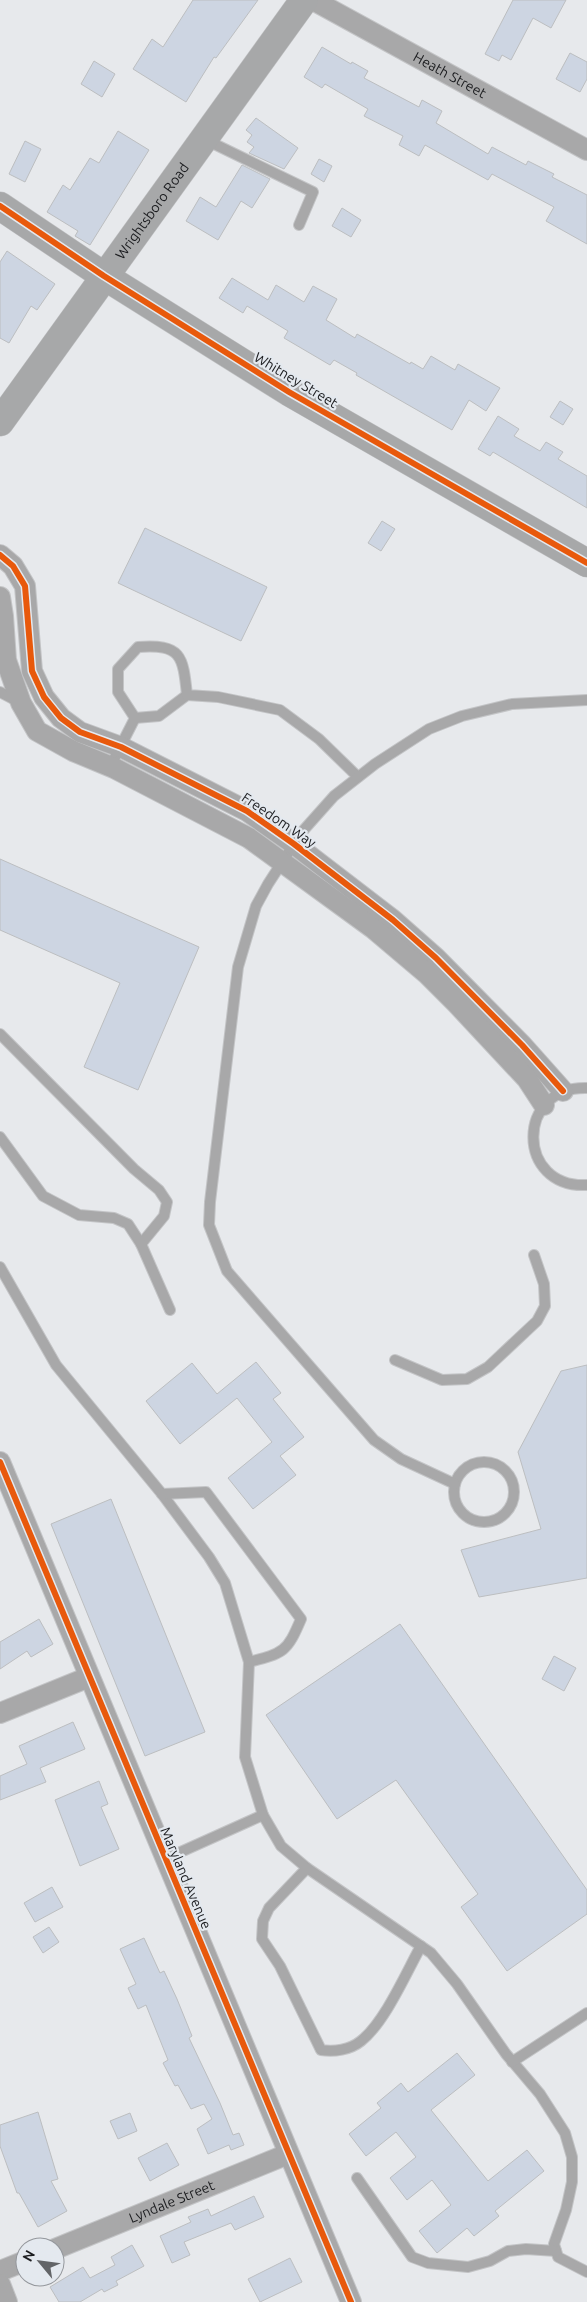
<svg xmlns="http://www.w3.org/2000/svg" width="587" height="2302" font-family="Ubuntu,sans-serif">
  <rect width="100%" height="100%" fill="#e7e9ec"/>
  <g fill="#cdd5e2" stroke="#bcbec0">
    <path d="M193 0H258L216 58 214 57 186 102 133 69 152 39 163 47Z"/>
    <path d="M513 0H566L551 28 533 18 511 60 502 55 499 61 485 54Z"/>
    <path d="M322 47 351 64 352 62 368 71 364 78 419 107 422 100 442 111 436 123 488 154 492 147 526 165 528 161 554 174 552 177 587 195V244L546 221 554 207 492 174 488 180 425 145 419 156 399 145 403 136 364 116 368 109 325 84 322 88 304 77Z"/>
    <path d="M570 53 587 62V79L580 92 556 79Z"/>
    <path d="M94 61 115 74 102 97 81 84Z"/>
    <path d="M256 118 298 148 284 169 249 153 254 147 247 142 252 135 246 130Z"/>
    <path d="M118 131 149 150 90 245 75 236 78 231 47 212 63 185 70 190 90 158 99 163Z"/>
    <path d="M25 141 41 149 25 182 9 174Z"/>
    <path d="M319 159 332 166 324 182 311 174Z"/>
    <path d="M242 165 270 179 252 208 241 201 218 240 186 221 200 197 216 207Z"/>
    <path d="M342 208 361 220 351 237 332 226Z"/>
    <path d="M7 251 55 284 37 310 31 306 9 343 0 338V262Z"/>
    <path d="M232 278 268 300 276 285 304 302 313 286 337 299 326 320 355 338 357 334 410 364 411 362 423 369 431 356 455 370 458 364 500 388 486 411 469 400 452 430 356 375 357 373 334 360 330 365 284 338 288 331 247 306 243 313 219 298Z"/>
    <path d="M560 401 573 409 563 425 550 417Z"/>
    <path d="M498 416 519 429 514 436 540 451 546 442 563 452 558 459 587 476V508L493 452 490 456 478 449Z"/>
    <path d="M382 521 395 529 381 551 368 543Z"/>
    <path d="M145 528 267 587 241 641 118 583Z"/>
    <path d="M0 859 199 947 138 1090 84 1067 120 983 0 930Z"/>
    <path d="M256 1362 281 1393 273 1399 304 1437 280 1456 296 1475 253 1509 228 1478 272 1442 237 1398 180 1444 146 1401 192 1363 217 1394Z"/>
    <path d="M587 1365V1578L479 1597 461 1550 541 1529 518 1452 561 1371Z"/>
    <path d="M111 1499 205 1732 145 1756 51 1524Z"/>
    <path d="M39 1619 53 1644 31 1657 27 1651 0 1669V1642Z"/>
    <path d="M400 1624 587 1890V1914L507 1971 461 1907 478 1894 396 1780 337 1819 266 1715Z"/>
    <path d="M554 1656 576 1668 564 1691 542 1679Z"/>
    <path d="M73 1722 85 1749 40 1768 46 1782 0 1800V1776L27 1764 19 1746Z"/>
    <path d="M99 1781 108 1804 101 1807 119 1849 80 1866 55 1800Z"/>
    <path d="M52 1887 63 1907 35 1922 24 1903Z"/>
    <path d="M49 1927 59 1942 43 1953 33 1937Z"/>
    <path d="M144 1938 160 1973 164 1971 177 1999 192 2036 189 2038 220 2103 233 2135 239 2133 244 2145 231 2150 229 2145 208 2154 197 2129 212 2119 204 2104 191 2109 178 2085 175 2086 163 2063 168 2060 146 2005 138 2009 128 1988 136 1984 120 1949Z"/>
    <path d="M457 2053 475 2075 431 2110 488 2181 527 2150 544 2171 495 2211 499 2216 474 2236 467 2228 437 2253 419 2231 451 2205 432 2180 407 2200 390 2178 416 2157 396 2132 366 2156 349 2134 381 2108 377 2103 401 2083 408 2092Z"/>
    <path d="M38 2112 58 2179 51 2181 67 2211 38 2227 19 2193H17L0 2146V2125Z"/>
    <path d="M130 2113 137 2131 118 2139 110 2121Z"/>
    <path d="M167 2143 179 2165 150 2181 138 2158Z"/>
    <path d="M254 2196 264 2217 235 2230 231 2223 184 2242 190 2255 172 2263 160 2236 191 2222 188 2217 208 2209 211 2216Z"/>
    <path d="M132 2245 144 2266 116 2281 118 2285 104 2292 102 2289 80 2302H59L50 2287 83 2267 90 2278 115 2265 111 2257Z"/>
    <path d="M290 2258 302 2282 260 2302 248 2279Z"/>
  </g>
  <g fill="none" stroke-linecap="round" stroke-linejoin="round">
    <defs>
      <g id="lane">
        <path d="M204 139 313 192 299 225"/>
        <path d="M0 692 19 702"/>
        <path d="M135 718 159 716 187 695"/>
        <path d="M110 767 135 718 118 692V669L138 647C181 644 183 655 187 695L218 697 280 710 319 739 358 777"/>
        <path d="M0 1034 134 1169 159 1190 167 1202 164 1216 141 1244"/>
        <path d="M587 1088C515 1086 516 1189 587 1185"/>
        <path d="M0 1137 43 1196 79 1215 114 1218 128 1224 141 1244 170 1310"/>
        <path d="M0 1267 56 1365 162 1494 209 1557 225 1583 249 1662 245 1757 263 1815 281 1846 307 1868 431 1953 457 1984 506 2054 540 2094 565 2133 572 2157V2182L566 2210 554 2244 558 2257 587 2272"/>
        <path d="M395 1360 442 1380 467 1379 488 1367 537 1321 545 1306 544 1284 534 1255"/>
        <circle cx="484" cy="1492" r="30"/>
        <path d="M455 1484 401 1459 374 1440 227 1271 209 1225 210 1202 238 967 256 906 268 884 301 833 334 796 375 764 429 729 462 716 512 704 587 700"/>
        <path d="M162 1494 206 1492 301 1619C287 1652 284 1653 249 1662"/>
        <path d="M165 1859 263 1815"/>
        <path d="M307 1868 269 1908 263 1921 262 1939 280 1966 321 2050C334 2052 350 2050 361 2041 385 2022 406 1973 421 1946"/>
        <path d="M512 2062 587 2013"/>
        <path d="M357 2178 412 2257 428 2263 468 2267 490 2261 508 2251 526 2249 556 2251"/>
      </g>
      <g id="street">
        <path id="s1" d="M313 0 587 150"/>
        <path d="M0 555 13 566 25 586 32 671 44 697 61 718 80 732 121 747 247 811 294 844 393 920 436 958 522 1045 563 1091"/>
        <path d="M0 597 3 616 6 660 21 703 37 731 73 751 114 768 249 838 374 929 426 973 457 1004 527 1079 544 1105"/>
        <path d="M0 1462 351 2302"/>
        <path d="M0 1713 89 1677"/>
        <path id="s2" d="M55 2249 288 2154"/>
        <path d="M0 2271 25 2261"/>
        <path d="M0 2284 7 2302"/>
      </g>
      <g id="secondary">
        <path d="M0 206 104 276 289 392 587 563"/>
        <path id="s3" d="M0 422 304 0"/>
      </g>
    </defs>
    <use href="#lane" stroke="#c3c4c6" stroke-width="12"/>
    <use href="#street" stroke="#c3c4c6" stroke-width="22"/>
    <use href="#secondary" stroke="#c3c4c6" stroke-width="29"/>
    <use href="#lane" stroke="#a8a8a9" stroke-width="10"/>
    <use href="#street" stroke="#a8a8a9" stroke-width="20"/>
    <use href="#secondary" stroke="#a7a8a9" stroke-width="28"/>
    <defs>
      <g id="cycleway">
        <path d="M0 206 104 276 289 392 587 563"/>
        <path d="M0 555 13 566 25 586 32 671 44 697 61 718 80 732 121 747 247 811 294 844 393 920 436 958 522 1045 563 1091"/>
        <path d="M0 1462 351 2302"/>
      </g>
    </defs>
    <use href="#cycleway" stroke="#e4e9ef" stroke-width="9"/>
    <use href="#cycleway" stroke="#e8590c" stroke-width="6"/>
  </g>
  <g text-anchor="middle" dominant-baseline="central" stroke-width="4.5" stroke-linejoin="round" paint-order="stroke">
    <g font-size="14" fill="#1b1c1f" stroke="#e4e9ef">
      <text stroke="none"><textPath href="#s1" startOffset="156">Heath Street</textPath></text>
      <text stroke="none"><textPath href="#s3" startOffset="260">Wrightsboro Road</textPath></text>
      <text transform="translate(296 380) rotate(31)">Whitney Street</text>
      <text transform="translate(279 820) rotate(34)">Freedom Way</text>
      <text transform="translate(186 1878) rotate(67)">Maryland Avenue</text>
      <text stroke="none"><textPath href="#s2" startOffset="126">Lyndale Street</textPath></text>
    </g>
  </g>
  <g transform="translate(40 2262) rotate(299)"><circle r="24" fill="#e4e9ef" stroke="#94979c"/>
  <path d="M0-4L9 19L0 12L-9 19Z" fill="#626467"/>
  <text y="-8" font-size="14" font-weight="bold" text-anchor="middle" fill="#1b1c1f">N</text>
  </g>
</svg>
